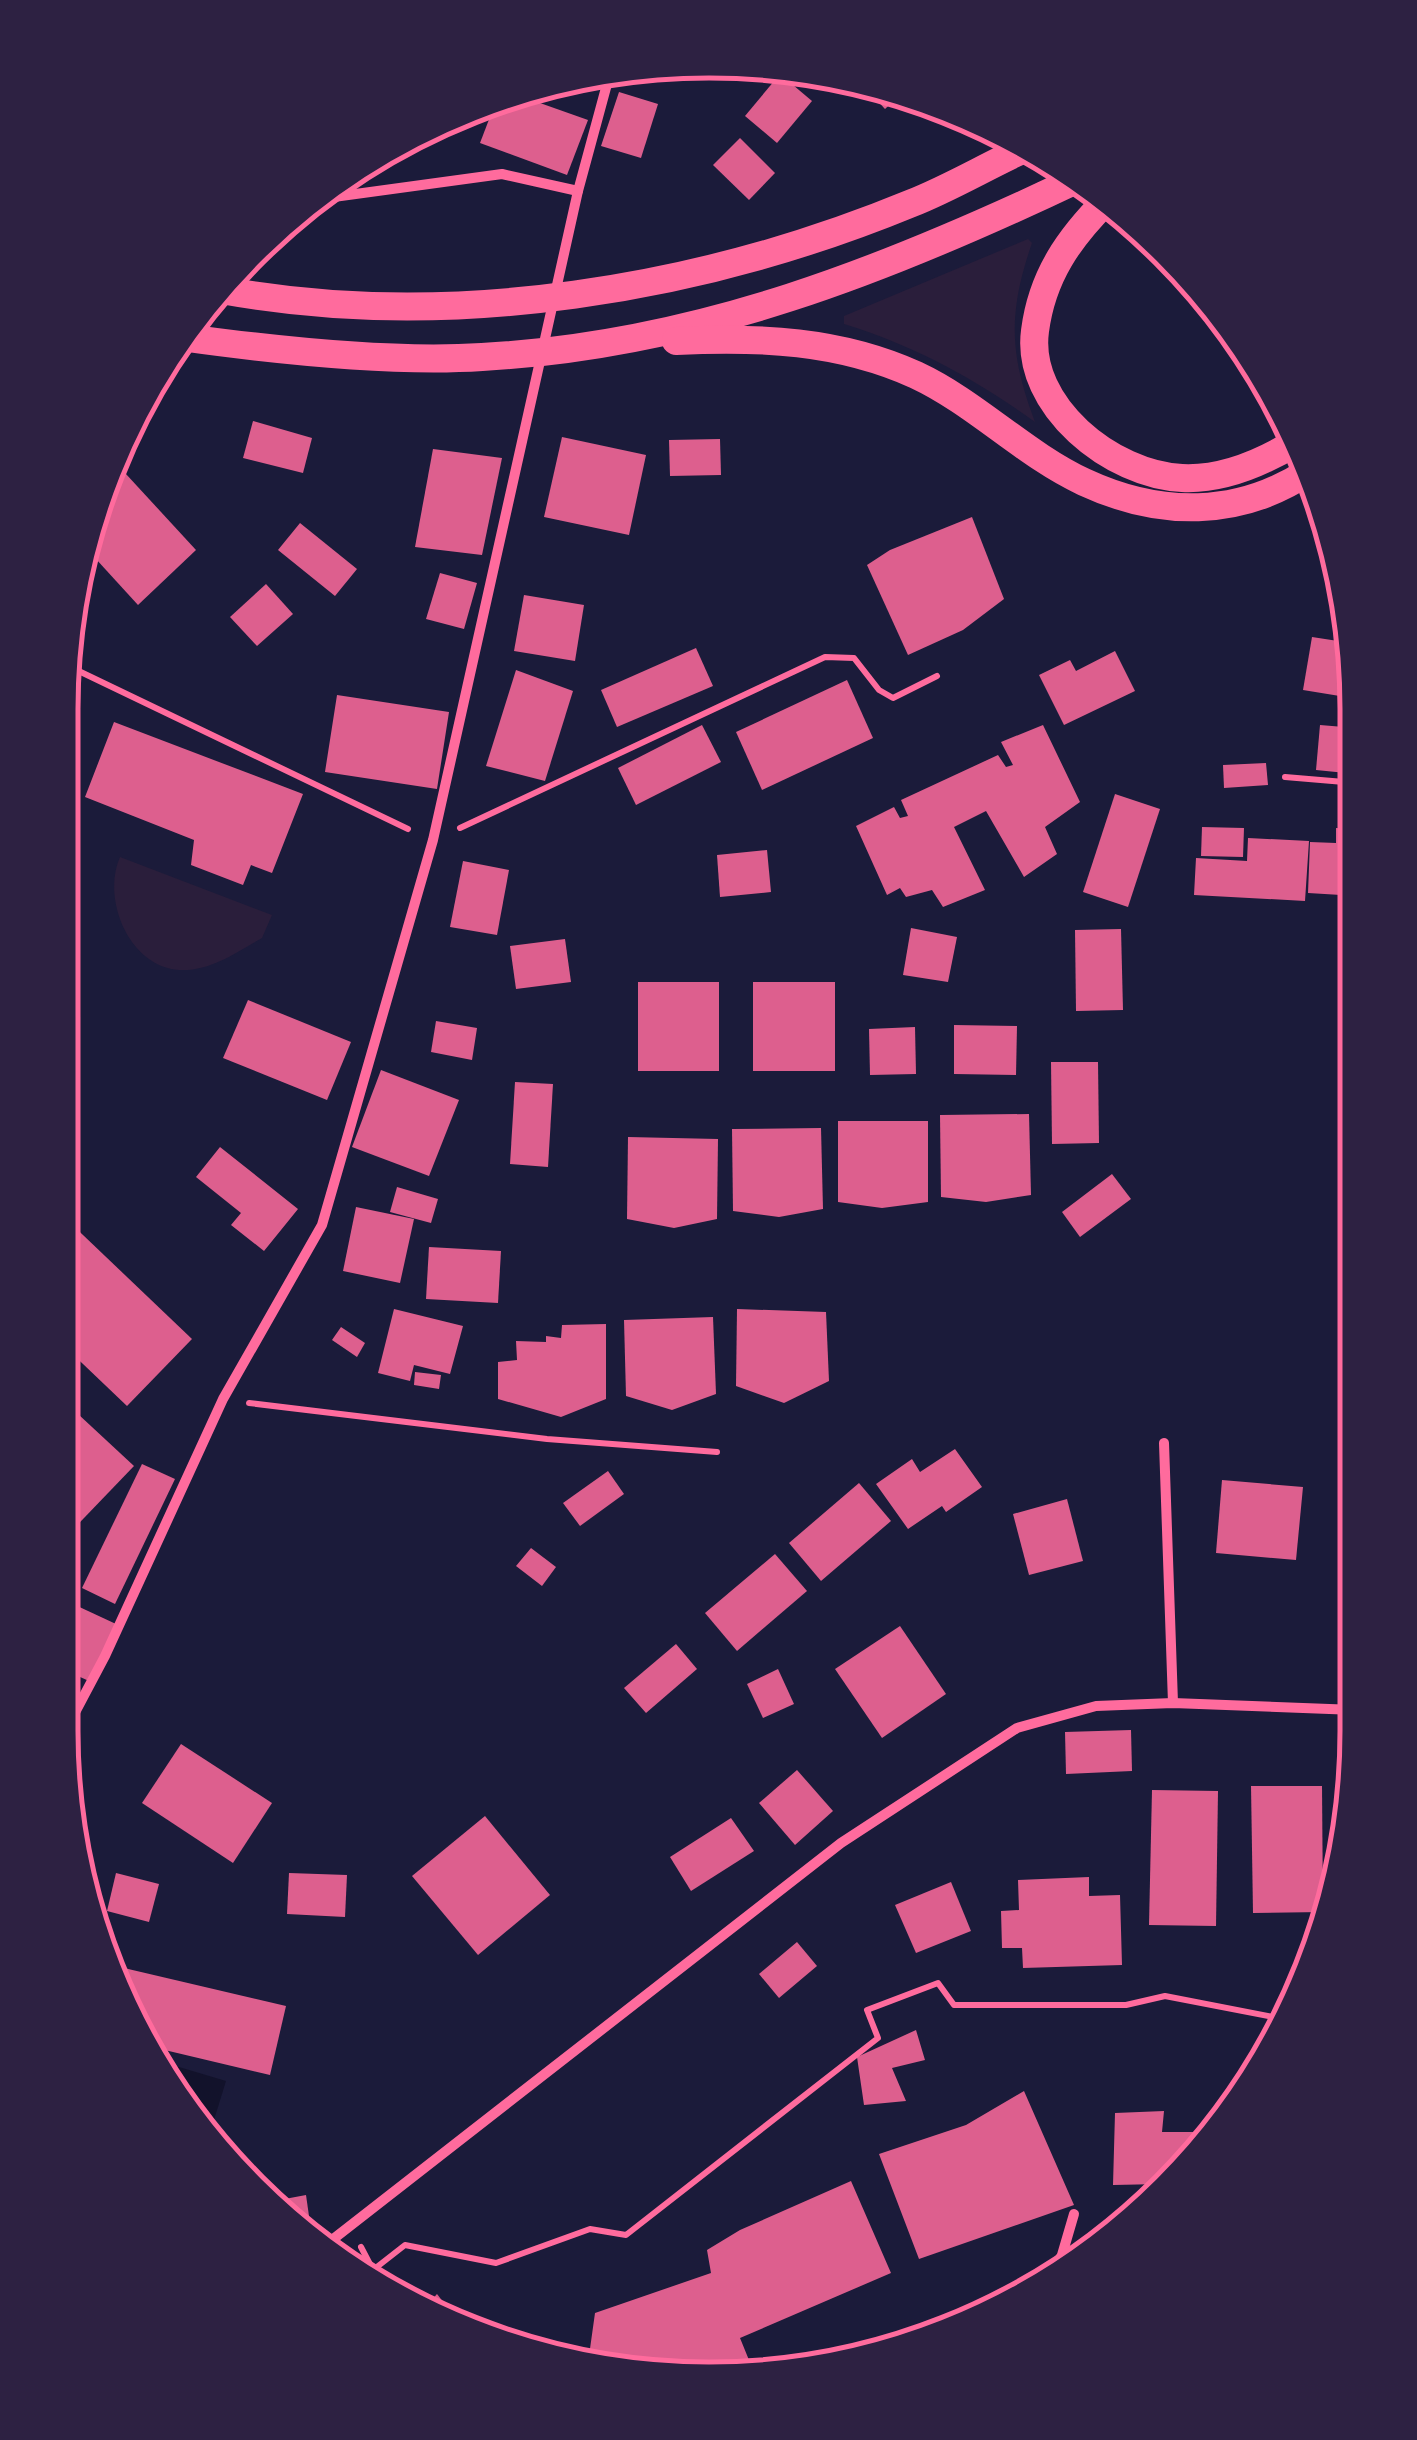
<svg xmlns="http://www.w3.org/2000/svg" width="1417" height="2440" font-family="'Open Sans',sans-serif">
  <rect width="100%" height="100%" fill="#1b1b3a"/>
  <g fill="#2a1e3b">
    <path d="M1028 239 1032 243C1008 313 1009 353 1035 422 974 378 915 346 844 324V316Z"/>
    <path d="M120 857 272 915 262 938C237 952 212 970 183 970 130 970 101 899 120 857Z"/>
  </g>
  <path fill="#12122b" d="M159 2061 226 2081 214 2120 186 2112Z"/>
  <g fill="#dd5f8e">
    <path d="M780 74 812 101 777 143 745 116Z"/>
    <path d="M861 83 897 98 885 109Z"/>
    <path d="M619 92 658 104 641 158 601 146Z"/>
    <path d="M523 97 588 120 567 175 480 143 493 109Z"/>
    <path d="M740 138 775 173 749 200 713 165Z"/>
    <path d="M253 421 312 438 303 473 243 458Z"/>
    <path d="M562 437 646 455 629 535 544 517Z"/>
    <path d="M720 439 721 475 670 476 669 440Z"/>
    <path d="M433 449 502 458 482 555 415 547Z"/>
    <path d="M114 461 196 550 138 605 85 547 94 501Z"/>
    <path d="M972 517 1004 599 963 630 908 655 867 565 890 550Z"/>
    <path d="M300 523 357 569 335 596 278 550Z"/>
    <path d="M440 573 477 583 464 629 426 619Z"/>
    <path d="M266 584 293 614 257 646 230 617Z"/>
    <path d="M524 595 584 605 575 661 514 651Z"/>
    <path d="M1312 637 1351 643 1356 666 1352 698 1303 690Z"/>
    <path d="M696 648 713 686 617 727 601 690Z"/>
    <path d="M1115 651 1135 691 1064 725 1039 675 1070 660 1076 671Z"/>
    <path d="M516 670 573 691 545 781 486 766Z"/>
    <path d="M847 680 873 738 762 790 736 732Z"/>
    <path d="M337 695 449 712 437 789 325 772Z"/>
    <path d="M114 722 303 794 272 873 251 865 243 885 191 865 194 840 85 797Z"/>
    <path d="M702 725 721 762 636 805 618 768Z"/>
    <path d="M1043 725 1080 802 1045 827 1057 854 1024 877 986 811 954 827 985 890 943 907 932 890 906 897 900 888 887 895 856 826 894 807 900 818 908 816 901 800 998 755 1006 767 1013 765 1001 742Z"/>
    <path d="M1320 725 1356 728V774L1316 770Z"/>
    <path d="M1266 763 1268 785 1224 788 1223 765Z"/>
    <path d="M1115 794 1160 809 1128 907 1083 892Z"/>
    <path d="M1202 827 1244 828 1243 857 1201 856Z"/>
    <path d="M1336 828 1356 829V884H1342L1341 895 1308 893 1310 842 1336 843Z"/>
    <path d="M1248 838 1309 841 1305 901 1194 895 1196 858 1247 861Z"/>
    <path d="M767 850 771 892 720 897 717 855Z"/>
    <path d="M463 861 509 870 497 935 450 927Z"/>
    <path d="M911 928 957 937 948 982 903 975Z"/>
    <path d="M1121 929 1123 1010 1076 1011 1075 930Z"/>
    <path d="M565 939 571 982 516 989 510 946Z"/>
    <rect x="638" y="982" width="81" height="89"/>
    <rect x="753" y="982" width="82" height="89"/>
    <path d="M248 1000 351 1042 327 1100 223 1058Z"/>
    <path d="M436 1021 477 1028 472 1060 431 1052Z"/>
    <path d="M954 1025 1017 1026 1016 1075 954 1074Z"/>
    <path d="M915 1027 916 1074 870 1075 869 1029Z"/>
    <path d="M1051 1062H1098L1099 1143 1052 1144Z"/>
    <path d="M381 1070 459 1100 429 1176 352 1147Z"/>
    <path d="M515 1082 553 1084 548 1167 510 1164Z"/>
    <path d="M1029 1114 1031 1195 986 1202 941 1197 940 1115Z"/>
    <path d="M838 1121H928V1202L882 1208 838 1202Z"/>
    <path d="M821 1128 823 1209 779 1217 733 1211 732 1129Z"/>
    <path d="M628 1137 718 1139 717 1219 674 1228 627 1219Z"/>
    <path d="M220 1147 298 1209 264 1251 231 1225 241 1213 196 1177Z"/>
    <path d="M1112 1174 1131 1199 1080 1237 1062 1212Z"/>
    <path d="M397 1187 438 1199 431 1223 390 1212Z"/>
    <path d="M356 1207 414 1219 400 1283 343 1271Z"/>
    <path d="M61 1214 192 1339 127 1406 61 1343Z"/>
    <path d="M429 1247 501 1251 498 1303 426 1299Z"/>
    <path d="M394 1309 463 1326 450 1374 414 1365 410 1381 378 1373Z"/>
    <path d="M737 1309 826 1312 829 1381 784 1403 736 1386Z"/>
    <path d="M713 1317 716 1394 672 1410 626 1396 624 1320Z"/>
    <path d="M606 1324V1399L561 1417 498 1399V1362L517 1360 516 1341 546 1342V1336L561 1338 562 1325Z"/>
    <path d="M341 1327 365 1343 357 1357 332 1340Z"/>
    <path d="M415 1372 441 1375 439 1389 414 1385Z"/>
    <path d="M78 1414 134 1466 60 1543V1432Z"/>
    <path d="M955 1449 982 1487 946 1512 942 1506 908 1529 876 1484 912 1459 920 1472Z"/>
    <path d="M142 1464 175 1479 115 1604 82 1588Z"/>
    <path d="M608 1471 624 1494 580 1526 563 1503Z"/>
    <path d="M1222 1480 1303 1487 1296 1560 1216 1553Z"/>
    <path d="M859 1483 891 1521 821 1581 789 1543Z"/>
    <path d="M1067 1499 1083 1561 1029 1575 1013 1514Z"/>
    <path d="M1356 1535V1565L1346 1562Z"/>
    <path d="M531 1548 556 1567 542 1586 516 1566Z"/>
    <path d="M775 1554 807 1591 737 1651 705 1613Z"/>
    <path d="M73 1604 116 1624 89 1681 60 1668V1631Z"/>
    <path d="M900 1626 946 1694 882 1738 835 1669Z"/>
    <path d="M676 1644 697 1669 646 1713 624 1688Z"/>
    <path d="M778 1669 794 1704 763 1718 747 1684Z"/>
    <path d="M60 1674 78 1684 60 1717Z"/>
    <path d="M1131 1730 1132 1771 1066 1774 1065 1732Z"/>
    <path d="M181 1744 272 1803 233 1863 142 1803Z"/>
    <path d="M797 1770 833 1811 795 1845 759 1803Z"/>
    <path d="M1251 1786H1322L1323 1912 1253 1913Z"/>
    <path d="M1152 1790 1218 1791 1216 1926 1149 1925Z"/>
    <path d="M485 1816 550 1895 478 1955 412 1876Z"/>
    <path d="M731 1818 754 1851 691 1891 670 1857Z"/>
    <path d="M116 1873 159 1884 149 1922 107 1911Z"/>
    <path d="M289 1873 347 1875 345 1917 287 1914Z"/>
    <path d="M1089 1877V1896L1120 1895 1122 1965 1023 1968 1022 1948H1002L1001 1911 1019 1910 1018 1880Z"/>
    <path d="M951 1882 971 1931 916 1953 895 1905Z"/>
    <path d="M797 1942 817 1966 779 1998 759 1974Z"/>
    <path d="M124 1968 286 2006 270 2075 152 2047 120 1987Z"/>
    <path d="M916 2030 925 2060 892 2068 906 2101 864 2105 857 2057Z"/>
    <path d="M1024 2091 1074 2205 919 2259 879 2154 966 2125Z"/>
    <path d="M1164 2111 1162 2132H1202V2141L1161 2184 1113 2185 1115 2113Z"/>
    <path d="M851 2181 891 2273 740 2338 751 2365 722 2376 588 2363 595 2313 711 2273 707 2250 740 2230Z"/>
    <path d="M306 2195 312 2237 274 2201Z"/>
    <path d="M437 2294 457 2320 426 2306Z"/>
  </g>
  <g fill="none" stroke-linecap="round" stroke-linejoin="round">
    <g stroke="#ff6b9d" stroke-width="6">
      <path d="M62 663 408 829"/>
      <path d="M1285 777 1356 783"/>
      <path d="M460 828 825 657 854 658 879 690 893 698 937 676"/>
      <path d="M249 1403 547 1439 717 1452"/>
      <path d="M361 2247 373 2270 405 2245 496 2263 590 2229 626 2235 878 2038 867 2010 938 1983 954 2005H1126L1165 1996 1284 2019"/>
    </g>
    <g stroke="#ff6b9d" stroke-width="10">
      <path d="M319 199 502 174 578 191"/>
      <path d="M1164 1443 1173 1703"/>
      <path d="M61 1739 105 1656 223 1399 322 1225 433 840 578 191 610 73"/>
      <path d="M323 2247 841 1843 1017 1728 1096 1706 1173 1703 1356 1710"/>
      <path d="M1050 2275 1062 2255 1074 2214"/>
      <path d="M893 2350 949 2328"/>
    </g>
    <g stroke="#ff6b9d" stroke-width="28">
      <path d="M1107 200C1069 238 1042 276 1035 331 1025 406 1112 475 1182 478 1223 480 1262 463 1296 442"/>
      <path d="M227 291C452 331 701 290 912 203 950 188 985 167 1022 150"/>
      <path d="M180 337C273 350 389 363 482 357 698 345 887 270 1080 178"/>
      <path d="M676 341C759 337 839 340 916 375 976 403 1024 454 1084 482 1159 517 1239 518 1309 471"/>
    </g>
  </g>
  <path d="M0 0H1417V2440H0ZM709 78H709A631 631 0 0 1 1340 709V1731A631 631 0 0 1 709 2362H709A631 631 0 0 1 78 1731V709A631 631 0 0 1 709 78Z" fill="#2d2142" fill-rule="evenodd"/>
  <path fill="none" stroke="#ff6b9d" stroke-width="5" d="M709 78H709A631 631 0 0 1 1340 709V1731A631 631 0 0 1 709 2362H709A631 631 0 0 1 78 1731V709A631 631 0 0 1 709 78Z"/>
</svg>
